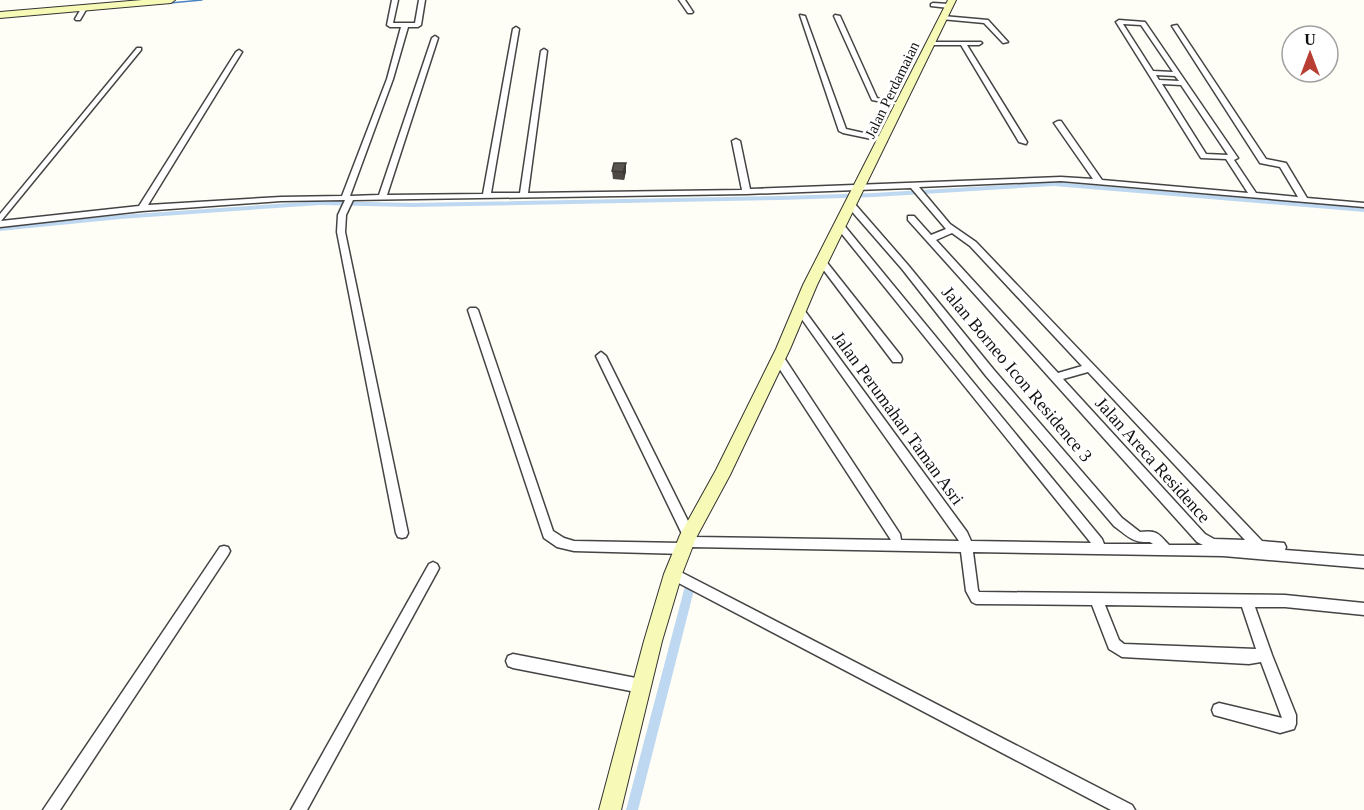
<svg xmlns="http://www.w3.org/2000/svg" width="1364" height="810" font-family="Georgia,serif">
  <rect width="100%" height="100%" fill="#fefef6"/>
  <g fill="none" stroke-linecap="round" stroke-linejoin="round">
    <path stroke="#4a83c4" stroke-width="1.5" d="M170 3 202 0"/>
    <g fill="#bed8f2" fill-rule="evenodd">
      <path d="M1054 182 1364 208V212L1054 186 874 197 781 200 412 207 320 205 120 219 0 231V227L120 215 320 201 412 203 781 196 874 193Z"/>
      <path d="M690 581 694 582 695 586 638 810H626L685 586 686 582Z"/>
    </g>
    <defs>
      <g id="street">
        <path d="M392 0H398L393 23H415L419 0H425L421 25 418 27H408L393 79 350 196 379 195 432 38 435 36 438 38 387 195 483 194 513 29 516 27 519 29 491 193H520L541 51 544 49 547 51 528 193 742 190 732 141 736 139 740 141 750 189 1061 177 1093 179 1054 123 1058 121H1061L1102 180 1248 193 1226 159 1201 158 1116 22 1119 20 1145 22 1238 158 1234 160 1256 193 1298 197 1280 167 1260 163 1172 26 1177 25 1266 159 1286 163 1307 198 1364 203V207L1061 181 919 187 950 224 976 242 1262 541 1284 543 1286 547 1285 550 1364 556V568L1223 556 973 552 978 590 979 592 1285 595 1364 603V615L1285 607H1255L1272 655 1296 715V724L1294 729 1280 733 1214 715 1212 710 1214 705 1219 703 1282 718 1261 662 1249 664 1122 657 1109 649 1092 605 976 604 972 602 966 591 961 552 690 547 689 553 685 554 574 551 557 547 544 538 468 310 470 308H476L478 310 553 531 564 538 574 541 682 543 684 538 596 356 601 352 606 356 693 531 694 537 891 540 775 362 774 359 775 356H783L900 534 901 540 959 541 796 311 794 309 796 307H802L967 532 971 541 1091 543 837 228 836 226 840 223 843 224 1102 539 1104 544H1153L1150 542C1132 543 1128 536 1114 526L986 376 902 269 848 207 847 205 851 203H854L908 265 994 370 1122 518 1140 532C1157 530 1158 533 1169 545H1203L1197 542 908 220V216H914L931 235 946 229 911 188 746 194 353 200 346 215 345 232 408 533 406 537 402 538 398 537 396 533 337 232 338 215 345 200 281 201 142 211 0 227V214L137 48H141V50L1 221 139 206 236 52 239 50 242 52 148 205 281 197 342 196 387 79 401 27H390L387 25ZM1123 24 1141 25 1173 72 1153 71ZM1156 75 1175 76 1179 81 1159 80ZM1162 84 1181 85 1228 155 1206 154ZM952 233 970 246 1082 366 1058 373 936 240ZM1088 372 1245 540 1214 539 1205 534 1063 379ZM1105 605 1242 607 1256 649 1124 644 1119 640Z"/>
        <path d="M679 0H685L693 12 692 13H688Z"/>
        <path d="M933 3 949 4 952 6 949 8 931 6V4Z"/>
        <path d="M82 7 87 8 80 20H76L75 19Z"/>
        <path d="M800 15 805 16 846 129 886 138V142L843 133 839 131Z"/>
        <path d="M835 15 840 16 877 98 903 104V106L872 100 834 16Z"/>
        <path d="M943 16 988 20 1008 42 1003 43 984 23 941 19V17Z"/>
        <path d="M930 42H981L982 43 979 45H967L1027 142 1026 144 1019 142 961 45H932L929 43Z"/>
        <path d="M822 259 825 260 901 356 902 359 901 362H893L819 264 818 262Z"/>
        <path d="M224 546 228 547 230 551 228 555 60 810H43L220 547Z"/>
        <path d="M433 562 437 564 439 568 437 572 307 810H291L429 564Z"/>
        <path d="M673 568 1132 805 1135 810H1111L669 578 667 574 669 570Z"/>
        <path d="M513 654 641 679 646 681 648 686 646 691 641 693 513 668 508 666 506 661 508 656Z"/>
      </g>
      <g id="secondary">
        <path d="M142 0H175L171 3 0 18V12Z"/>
        <path d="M948 0H956L817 285 790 349 730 475 696 538 682 574 662 641 621 810H599L644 641 664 574 680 535 716 470 776 349 803 285Z"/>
      </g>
    </defs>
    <use href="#street" stroke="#444" stroke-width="3"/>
    <use href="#secondary" stroke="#333" stroke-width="2"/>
    <use href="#street" fill="#fff" fill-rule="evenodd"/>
    <use href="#secondary" fill="#f7f9b6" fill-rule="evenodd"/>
  </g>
  <path fill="#4d4843" d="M626 163V171L624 180 613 179 612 171Z"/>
  <path fill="#3e3b37" d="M626 163V171L624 180 623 172Z"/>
  <path fill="#59544e" stroke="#3e3b37" stroke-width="1.5" d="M614 163H626L623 172 612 171Z"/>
  <g text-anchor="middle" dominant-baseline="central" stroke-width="6" stroke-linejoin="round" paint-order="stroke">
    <g font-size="15" fill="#111" stroke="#fff">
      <text transform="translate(892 90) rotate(-64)">Jalan Perdamaian</text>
    </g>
    <g font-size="18" fill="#111" stroke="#fff">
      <text transform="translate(1017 374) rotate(50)">Jalan Borneo Icon Residence 3</text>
      <text transform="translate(898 418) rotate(54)">Jalan Perumahan Taman Asri</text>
      <text transform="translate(1153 460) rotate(48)">Jalan Areca Residence</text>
    </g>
  </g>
  <g transform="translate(1310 54)"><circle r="28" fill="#ffffff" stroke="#a0a0a0" stroke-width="1.5"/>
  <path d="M0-4.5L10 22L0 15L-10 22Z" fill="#b83d32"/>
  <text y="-9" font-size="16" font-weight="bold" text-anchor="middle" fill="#111111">U</text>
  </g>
</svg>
